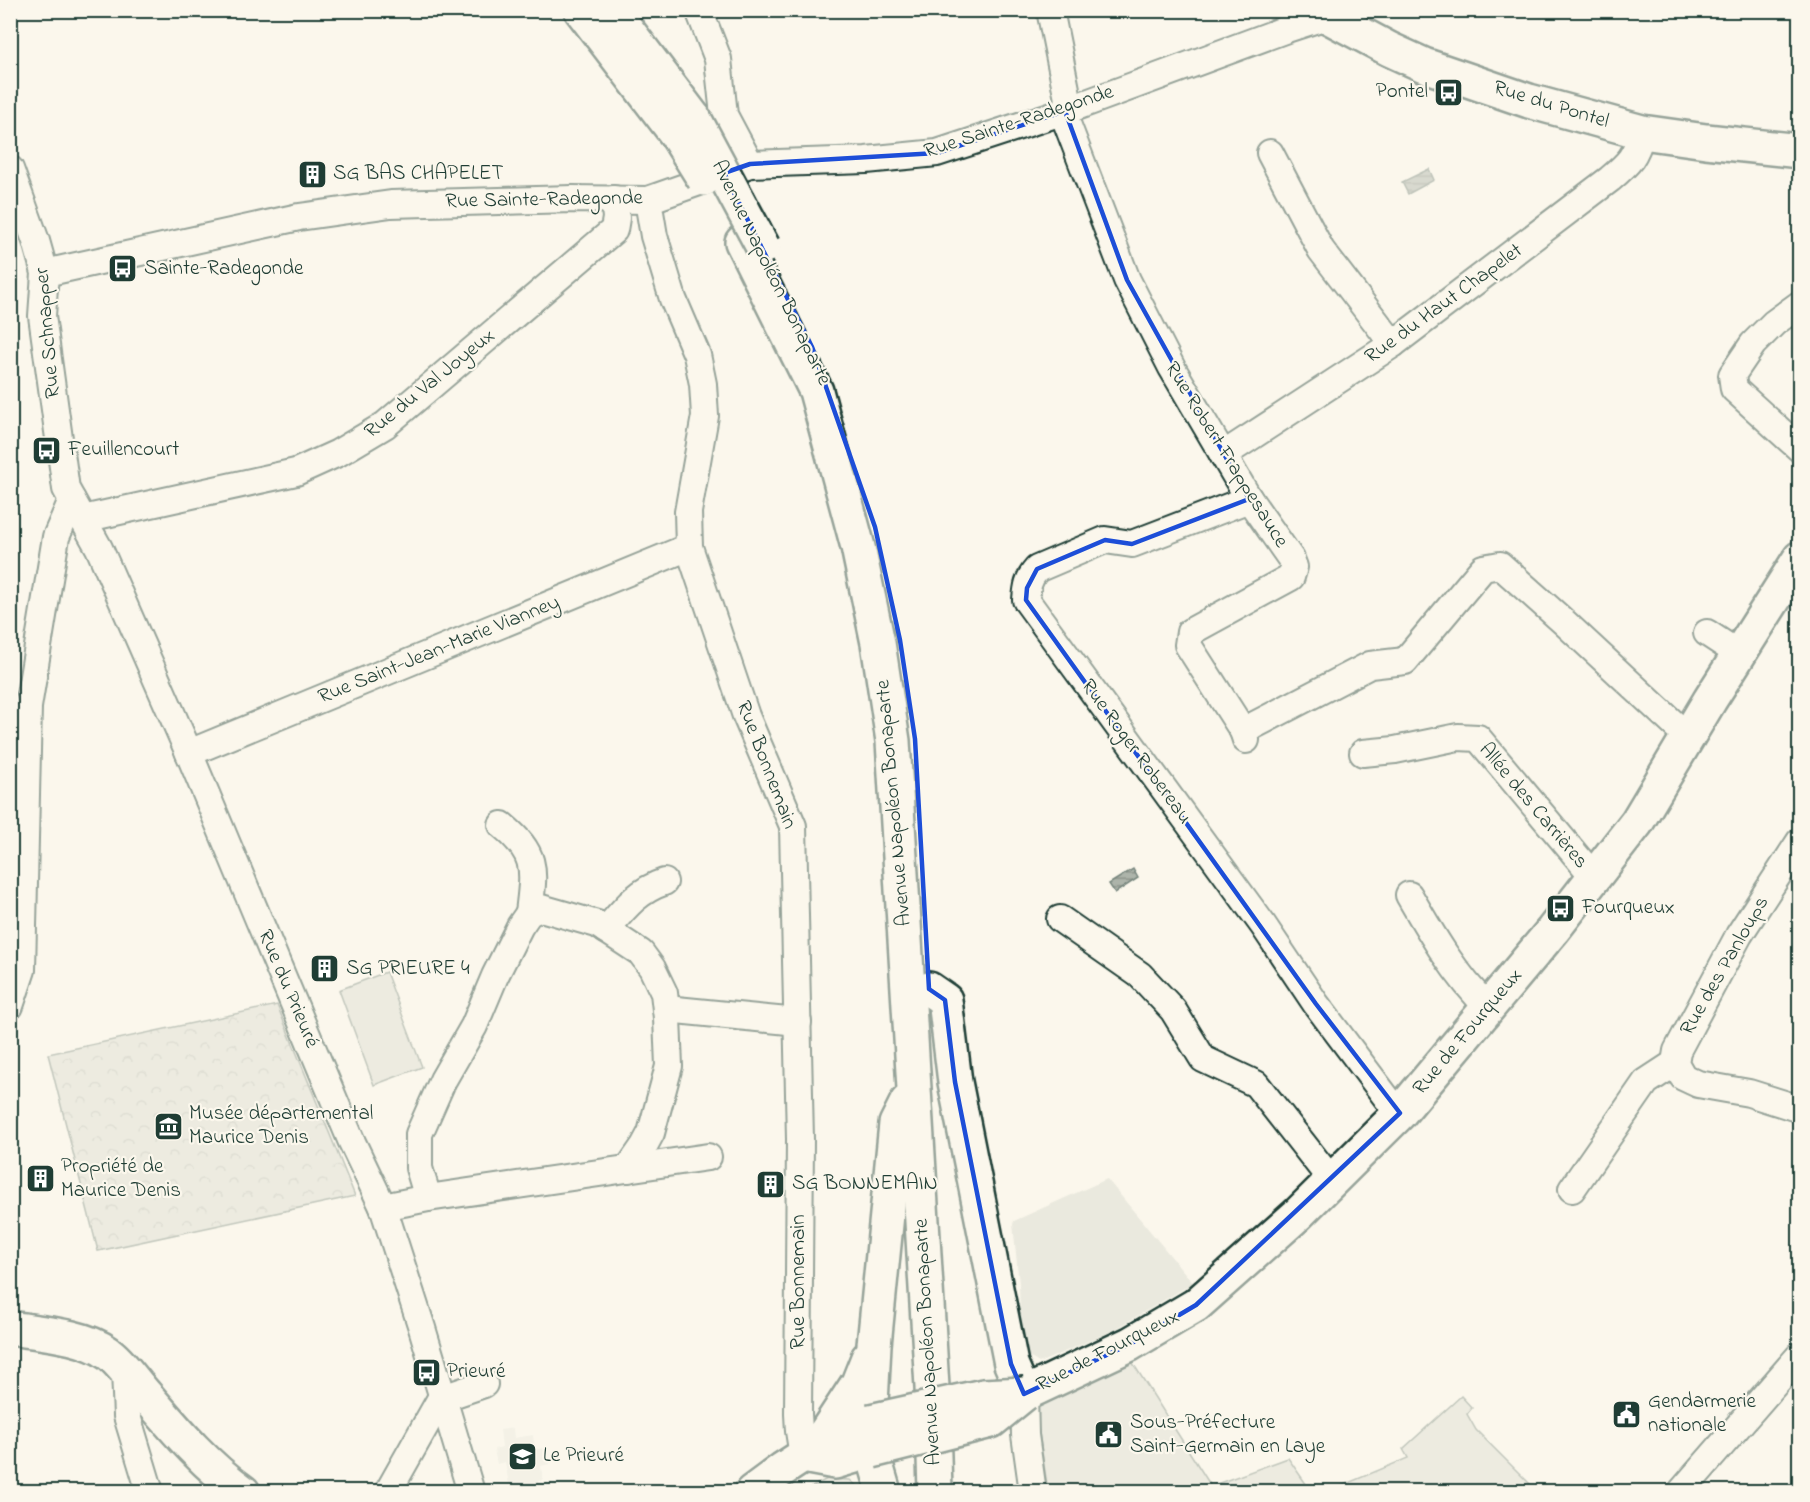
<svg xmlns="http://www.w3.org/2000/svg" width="1810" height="1502" font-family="'Indie Flower',sans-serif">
  <defs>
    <pattern id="park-crowns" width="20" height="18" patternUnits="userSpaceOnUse" patternTransform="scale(1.5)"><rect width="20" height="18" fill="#dbdcd1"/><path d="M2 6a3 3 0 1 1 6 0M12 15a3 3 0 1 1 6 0" fill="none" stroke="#bcbeb4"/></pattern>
    <pattern id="water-rules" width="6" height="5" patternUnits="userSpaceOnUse" patternTransform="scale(1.5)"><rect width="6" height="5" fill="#adb4aa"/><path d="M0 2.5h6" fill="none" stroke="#8c948b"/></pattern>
  </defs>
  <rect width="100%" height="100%" fill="#fbf7ec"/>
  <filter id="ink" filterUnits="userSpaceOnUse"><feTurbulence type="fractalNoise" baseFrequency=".0167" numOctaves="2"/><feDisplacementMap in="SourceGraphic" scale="12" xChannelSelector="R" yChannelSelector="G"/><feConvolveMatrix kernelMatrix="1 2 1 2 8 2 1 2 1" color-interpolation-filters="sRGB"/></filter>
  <g filter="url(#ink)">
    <g fill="#eae9de">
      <path d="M1107 1179 1193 1283 1114 1330 1039 1363 1021 1352 1019 1284 1013 1224 1014 1221Z"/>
      <path d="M513 1428 514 1438 533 1435 535 1449 548 1448 550 1464 541 1466 543 1480 538 1481 539 1490 517 1491 515 1484 509 1485 505 1462 497 1464 494 1449 502 1447 500 1430Z"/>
    </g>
    <g fill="#dbdcd1" stroke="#7d8c82" stroke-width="1.5">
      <path d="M386 972 422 1067 374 1085 339 990Z"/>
      <path d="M1129 1357 1211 1486 1288 1458 1311 1491H1048L1036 1413 1043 1394Z"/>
      <path d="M1461 1396 1472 1408 1467 1414 1476 1430 1537 1491H1329L1408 1458 1403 1449Z"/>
    </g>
    <g fill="url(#park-crowns)" stroke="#7d8c82" stroke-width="1.5">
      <path d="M277 1005 355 1196 98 1251 48 1054Z"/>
      <path d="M827 1479 850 1480 862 1491H804Z"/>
    </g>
    <g fill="url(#water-rules)" stroke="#74847b" stroke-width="1.5">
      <path d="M1429 169 1434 180 1408 194 1402 182Z"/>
      <path d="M1133 869 1138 878 1115 893 1109 884Z"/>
    </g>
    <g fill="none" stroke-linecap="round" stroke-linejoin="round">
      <defs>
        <g id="minor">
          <path d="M699 10 718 59 724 115 750 164"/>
          <path d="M1050 10 1068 99 1065 111 1066 121 1127 280 1172 368 1249 499 1291 559 1294 567 1291 577 1190 632 1188 645 1243 731 1246 740"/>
          <path d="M1270 153 1321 250 1393 344"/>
          <path d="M10 169 36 241 45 273 42 316 66 489 99 548 189 753 351 1140 383 1207 422 1328 471 1492"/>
          <path d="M648 200 654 236 673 299 697 355 703 384 705 416 688 512 689 547 746 716 793 826 800 1139 798 1414 799 1431 803 1456"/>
          <path d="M45 273 299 217 391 204 572 199 648 200 750 164 866 160 937 153 1065 111 1287 29 1339 12"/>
          <path d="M1800 304 1774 323 1753 344 1732 375 1734 389 1800 449"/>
          <path d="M1223 455 1393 344 1610 179C1630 162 1635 157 1642 132"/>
          <path d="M1249 499 1132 544 1105 540 1037 569C1028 579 1027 587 1026 600L1263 925 1316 1004 1392 1105 1400 1113"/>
          <path d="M83 519 296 472 338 453 385 425 614 230 616 218 614 199"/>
          <path d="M1707 633 1739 654"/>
          <path d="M1243 731 1370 665 1405 661 1483 568 1500 565 1565 623 1689 738"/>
          <path d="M189 753 689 547"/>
          <path d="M1363 753 1395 750 1458 737 1478 738 1594 877"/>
          <path d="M502 825C538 855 534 869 529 913"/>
          <path d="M1800 841 1739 935 1677 1051 1675 1063 1683 1077 1698 1084 1749 1093 1800 1109"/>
          <path d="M1409 895C1432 935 1455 975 1488 1007"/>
          <path d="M1060 919 1140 975 1173 1010 1203 1059 1256 1084 1332 1181"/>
          <path d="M606 930C624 909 637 891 664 882"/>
          <path d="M10 1006 22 970 28 707 56 537 72 500"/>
          <path d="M666 1009 798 1022"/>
          <path d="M1572 1189 1646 1082 1675 1063"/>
          <path d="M428 1198 419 1168V1134L443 1080 474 1026 495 976 520 926 529 913 541 908 597 924 641 953 652 968 664 993 667 1018 669 1066 651 1133 644 1146 628 1169"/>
          <path d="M383 1207 428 1198 708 1157"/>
          <path d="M125 1372 127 1416 150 1492"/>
          <path d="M1024 1394 1025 1435 1033 1492"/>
          <path d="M443 1398 484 1384"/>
          <path d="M388 1492 442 1396"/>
          <path d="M1681 1492 1800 1355"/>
        </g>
        <g id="major">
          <path d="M581 10 676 134"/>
          <path d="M612 10 694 118"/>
          <path d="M1316 10 1389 49 1424 65 1529 101 1642 132 1706 141 1800 151"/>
          <path d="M742 242 816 391 858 547 878 643 893 741 932 1387 935 1492"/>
          <path d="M929 989 945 1000 955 1082 1011 1364 1024 1394 1130 1344 1196 1305 1297 1215 1400 1113 1553 930 1637 822 1710 700 1800 558"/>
          <path d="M10 1328C41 1333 83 1335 108 1353 120 1361 135 1383 145 1394 175 1429 205 1465 243 1492"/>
          <path d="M824 1435 858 1383 868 1358"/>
          <path d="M803 1456 835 1462 872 1451"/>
          <path d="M752 1492 783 1469 803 1456 824 1435 870 1421"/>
          <path d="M884 1492 872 1451 871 1404 874 1345 896 1124 907 1102"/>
        </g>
      </defs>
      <use href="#minor" stroke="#1f3d34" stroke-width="30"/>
      <use href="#major" stroke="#1f3d34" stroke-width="38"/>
      <use href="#minor" stroke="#fbf7ec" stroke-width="26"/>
      <use href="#major" stroke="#fbf7ec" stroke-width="33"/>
      <defs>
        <g id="major-bridge">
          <path d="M694 118 763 247"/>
          <path d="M676 134 704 179"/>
          <path d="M870 1421 983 1396 1024 1394"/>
          <path d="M872 1451 991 1421 1024 1394"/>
        </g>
      </defs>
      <use href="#major-bridge" stroke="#1f3d34" stroke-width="38" stroke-linecap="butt"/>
      <use href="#major-bridge" stroke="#fbf7ec" stroke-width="33"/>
    </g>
  </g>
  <path d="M0 0H1810V1502H0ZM1065 111 1127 280 1249 499 1132 544 1105 540 1037 569 1027 588 1026 600 1316 1004 1400 1113 1196 1305 1130 1344 1024 1394 1011 1364 955 1082 945 1000 929 989 915 739 900 640 875 527 812 347 724 173 750 164 937 153Z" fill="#fbf7ec" fill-opacity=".55" fill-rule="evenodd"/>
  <path fill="none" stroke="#1d4ed8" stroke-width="4.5" stroke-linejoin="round" d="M1065 111 1127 280 1249 499 1132 544 1105 540 1037 569 1027 588 1026 600 1316 1004 1400 1113 1196 1305 1130 1344 1024 1394 1011 1364 955 1082 945 1000 929 989 915 739 900 640 875 527 812 347 724 173 750 164 937 153Z"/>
  <defs>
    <symbol id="bus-square" viewBox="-11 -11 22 22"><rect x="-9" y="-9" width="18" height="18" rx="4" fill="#1f3d34" stroke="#fbf7ec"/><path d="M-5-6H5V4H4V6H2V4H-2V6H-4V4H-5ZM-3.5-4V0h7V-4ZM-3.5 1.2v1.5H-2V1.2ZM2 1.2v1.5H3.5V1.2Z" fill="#fff"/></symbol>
    <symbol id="building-square" viewBox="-11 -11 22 22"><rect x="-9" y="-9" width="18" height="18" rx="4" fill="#1f3d34" stroke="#fbf7ec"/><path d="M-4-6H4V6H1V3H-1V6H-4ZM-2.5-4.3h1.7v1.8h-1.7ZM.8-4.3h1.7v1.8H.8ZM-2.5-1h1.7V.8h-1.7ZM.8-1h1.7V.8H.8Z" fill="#fff"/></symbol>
    <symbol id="museum-square" viewBox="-11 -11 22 22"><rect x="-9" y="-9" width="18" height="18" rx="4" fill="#1f3d34" stroke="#fbf7ec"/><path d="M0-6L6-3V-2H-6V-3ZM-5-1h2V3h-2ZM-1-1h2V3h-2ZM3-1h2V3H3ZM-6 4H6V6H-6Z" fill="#fff"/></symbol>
    <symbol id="civic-square" viewBox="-11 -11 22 22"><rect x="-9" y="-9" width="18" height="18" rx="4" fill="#1f3d34" stroke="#fbf7ec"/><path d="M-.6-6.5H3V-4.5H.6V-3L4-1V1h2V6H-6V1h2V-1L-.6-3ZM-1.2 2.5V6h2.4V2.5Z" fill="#fff"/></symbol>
    <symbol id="school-square" viewBox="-11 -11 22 22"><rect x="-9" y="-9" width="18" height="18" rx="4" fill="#1f3d34" stroke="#fbf7ec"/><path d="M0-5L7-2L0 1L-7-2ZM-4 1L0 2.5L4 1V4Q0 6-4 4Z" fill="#fff"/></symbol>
  </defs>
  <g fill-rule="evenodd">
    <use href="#bus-square" x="1432" y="76" width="33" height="33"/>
    <use href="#building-square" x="296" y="158" width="33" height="33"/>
    <use href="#bus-square" x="106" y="252" width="33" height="33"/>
    <use href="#bus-square" x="30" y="434" width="33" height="33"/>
    <use href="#bus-square" x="1544" y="892" width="33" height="33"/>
    <use href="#building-square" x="308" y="952" width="33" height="33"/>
    <use href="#museum-square" x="152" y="1110" width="33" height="33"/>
    <use href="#building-square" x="24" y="1162" width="33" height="33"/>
    <use href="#building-square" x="754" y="1168" width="33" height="33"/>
    <use href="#bus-square" x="410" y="1356" width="33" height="33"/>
    <use href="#civic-square" x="1610" y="1398" width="33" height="33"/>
    <use href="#civic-square" x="1092" y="1418" width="33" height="33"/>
    <use href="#school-square" x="506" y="1440" width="33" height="33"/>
  </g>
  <g text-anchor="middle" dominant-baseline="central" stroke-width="4.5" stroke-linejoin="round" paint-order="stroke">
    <g font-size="21" fill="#1f3d34" stroke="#fbf7ec" text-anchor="start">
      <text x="1428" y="92" text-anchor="end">Pontel</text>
      <text x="333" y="174">SG BAS CHAPELET</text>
      <text x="144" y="269">Sainte-Radegonde</text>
      <text x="68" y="450">Feuillencourt</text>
      <text x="1582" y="908">Fourqueux</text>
      <text x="346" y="969">SG PRIEURE 4</text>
      <text x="189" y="1114">Musée départemental<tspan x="189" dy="24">Maurice Denis</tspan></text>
      <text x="61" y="1167">Propriété de<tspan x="61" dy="24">Maurice Denis</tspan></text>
      <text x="792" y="1184">SG BONNEMAIN</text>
      <text x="447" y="1372">Prieuré</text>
      <text x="1648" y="1402">Gendarmerie<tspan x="1648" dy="24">nationale</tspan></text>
      <text x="1130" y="1423">Sous-Préfecture<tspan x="1130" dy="24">Saint-Germain en Laye</tspan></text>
      <text x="543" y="1456">Le Prieuré</text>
    </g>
    <g font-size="21" fill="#1f3d34" stroke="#fbf7ec">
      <text transform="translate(1551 105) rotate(17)">Rue du Pontel</text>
      <text transform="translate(1019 122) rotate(-18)">Rue Sainte-Radegonde</text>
      <text transform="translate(544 200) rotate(-1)">Rue Sainte-Radegonde</text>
      <text transform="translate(771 273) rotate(64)">Avenue Napoléon Bonaparte</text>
      <text transform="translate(1444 304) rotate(-36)">Rue du Haut Chapelet</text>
      <text transform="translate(48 333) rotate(-95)">Rue Schnapper</text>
      <text transform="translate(430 384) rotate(-39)">Rue du Val Joyeux</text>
      <text transform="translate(1226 455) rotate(58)">Rue Robert Frappesauce</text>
      <text transform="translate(439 650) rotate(-22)">Rue Saint-Jean-Marie Vianney</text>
      <text transform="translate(1136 752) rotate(54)">Rue Roger Robereau</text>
      <text transform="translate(766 765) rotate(69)">Rue Bonnemain</text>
      <text transform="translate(894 803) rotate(-95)">Avenue Napoléon Bonaparte</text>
      <text transform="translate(1533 806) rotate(50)">Allée des Carrières</text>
      <text transform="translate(1725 966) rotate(-60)">Rue des Panloups</text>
      <text transform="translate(288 989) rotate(67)">Rue du Prieuré</text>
      <text transform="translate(1468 1032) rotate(-50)">Rue de Fourqueux</text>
      <text transform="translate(799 1282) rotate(-90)">Rue Bonnemain</text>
      <text transform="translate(928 1342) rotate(-93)">Avenue Napoléon Bonaparte</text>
      <text transform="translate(1108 1351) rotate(-27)">Rue de Fourqueux</text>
    </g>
  </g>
  <rect width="1810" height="1502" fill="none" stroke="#fbf7ec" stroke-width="36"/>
  <rect x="18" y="18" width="1774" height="1466" fill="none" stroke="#1f3d34" stroke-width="2" filter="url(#ink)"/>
</svg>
